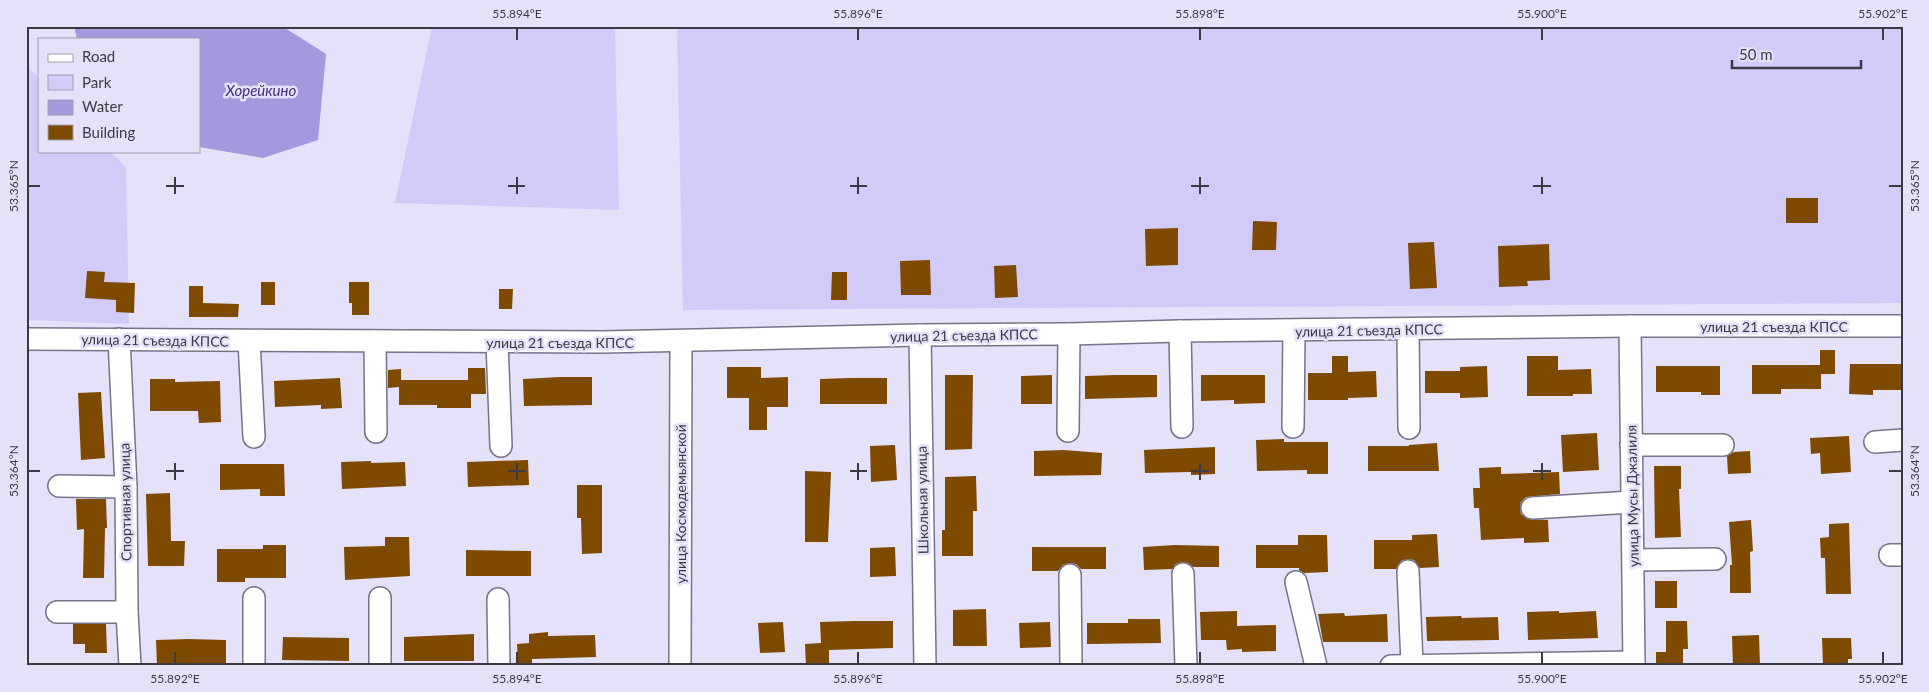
<svg xmlns="http://www.w3.org/2000/svg" width="1929" height="692" font-family="Lato,sans-serif">
  <rect width="100%" height="100%" fill="#e5e1f9"/>
  <g fill="#d2cbf8">
    <path d="M432 26H615L619 210 395 203Z"/>
    <path d="M677 26H1903V303L683 310Z"/>
    <path d="M26 65 39 78V151H110L126 168 129 324 26 320Z"/>
  </g>
  <path fill="#a698df" d="M74 26H282L326 54 318 140 263 158 199 147V39H77Z"/>
  <g fill="#7e4900">
    <rect x="1786" y="198" width="32" height="25"/>
    <path d="M1253 221 1277 222 1276 250H1252Z"/>
    <path d="M1178 228V265L1146 266 1145 229Z"/>
    <path d="M1434 242 1437 288 1410 289 1408 243Z"/>
    <path d="M1549 244 1550 280 1527 281 1528 286 1499 287 1498 246Z"/>
    <path d="M930 260 931 295H901L900 261Z"/>
    <path d="M1016 265 1018 297 995 298 994 266Z"/>
    <path d="M87 271 105 272 104 282 135 283 134 313 116 312V300L85 298Z"/>
    <path d="M832 272H847V300H831Z"/>
    <rect x="261" y="282" width="14" height="23"/>
    <path d="M349 282H369V315H352V303H349Z"/>
    <path d="M189 286H203V303L239 304 238 317H189Z"/>
    <path d="M499 289H513L512 309H499Z"/>
    <path d="M1820 350H1835V374H1821V389H1781V394H1752V365H1820Z"/>
    <path d="M1332 356H1348V372L1376 371 1377 397 1348 398V400H1308V373H1332Z"/>
    <path d="M1527 356H1558V370L1591 369 1592 394H1573V396H1527Z"/>
    <path d="M1850 364H1903V390H1873V395L1849 394Z"/>
    <path d="M1487 366 1488 397 1460 398V393H1425V371H1460V367Z"/>
    <path d="M1656 366H1720V395H1701V392H1656Z"/>
    <path d="M727 367H761V378L788 377V407H767V430H749V398H727Z"/>
    <path d="M468 368H485L486 394H471V408H437V405H399V387L388 388V370L401 369V380H468Z"/>
    <path d="M945 375H973L972 449 945 450Z"/>
    <path d="M1052 375V404H1021V376Z"/>
    <path d="M1115 375H1157V397L1085 399V376Z"/>
    <path d="M1201 375H1265V403L1234 404V400L1201 401Z"/>
    <path d="M560 377H592V405L524 406 523 379Z"/>
    <path d="M340 378 342 408 321 409V405L275 407 274 381Z"/>
    <path d="M850 378H887V404H820V379Z"/>
    <path d="M150 379H175V382L220 381 221 422 199 423 198 411H150Z"/>
    <path d="M101 392 105 458 81 460 78 393Z"/>
    <path d="M1597 433 1599 470 1563 472 1561 435Z"/>
    <path d="M1849 436 1851 472 1821 474 1820 453 1811 454 1810 438Z"/>
    <path d="M1284 439V442H1328V474H1307V470L1257 471 1256 440Z"/>
    <path d="M1437 443 1439 471H1368V446H1409V445Z"/>
    <path d="M895 445 897 480 871 482 870 446Z"/>
    <path d="M1215 447V474L1191 475V472L1145 473 1144 450Z"/>
    <path d="M1034 451 1064 450 1102 453 1101 475 1034 476Z"/>
    <path d="M1750 451 1751 473 1728 474 1727 456 1734 452Z"/>
    <path d="M528 460 529 485 468 487 467 462Z"/>
    <path d="M371 461V463L405 462 406 486 342 489 341 462Z"/>
    <path d="M220 464H284L285 496H260V489L220 490Z"/>
    <path d="M1654 466H1681V489H1679L1681 537 1655 538Z"/>
    <path d="M1501 467V474L1559 472 1560 494 1526 497 1521 502 1520 508 1521 514 1527 519 1548 520 1549 542 1524 543V538L1481 540 1479 508H1474L1473 488H1480L1479 468Z"/>
    <path d="M805 471 831 472 828 542H805Z"/>
    <path d="M976 476 977 511H973V556H942V530H945V477Z"/>
    <path d="M577 485H602V553L582 554 581 518H577Z"/>
    <path d="M170 493 171 541H185L184 566H148L146 494Z"/>
    <path d="M76 499H106L107 528H105L104 578H83L84 529 77 530Z"/>
    <path d="M1751 520 1753 551 1750 552 1751 593H1730V565H1732L1729 522Z"/>
    <path d="M1849 523 1851 594H1826L1825 558H1821L1820 538 1829 537V524Z"/>
    <path d="M1437 534 1439 567 1420 568 1414 560 1408 559 1401 561 1396 569H1374V540H1412V535Z"/>
    <path d="M1298 535H1327L1328 572 1304 573 1299 570V568H1256V545H1298Z"/>
    <path d="M385 537H409L410 576 345 580 344 547 385 546Z"/>
    <path d="M263 545H286V578H245V582H217V549H263Z"/>
    <path d="M1175 545 1219 546V567H1193L1188 563 1182 562 1176 564 1172 569 1144 570 1143 547Z"/>
    <path d="M895 547 896 576 870 577V548Z"/>
    <path d="M1032 547H1106V569H1081L1076 564 1069 563 1063 565 1058 571H1032Z"/>
    <path d="M466 550 531 551V576H466Z"/>
    <rect x="1655" y="581" width="22" height="27"/>
    <path d="M986 609 987 646H953V610Z"/>
    <path d="M1237 611V626L1276 625V651L1242 652V649L1227 650 1226 640H1201L1200 612Z"/>
    <path d="M1559 611V613L1596 611 1598 638 1528 640 1527 612Z"/>
    <path d="M1344 613 1345 616 1387 614 1388 642H1323L1318 614Z"/>
    <path d="M1461 616 1462 618 1498 617 1499 640 1427 641 1426 617Z"/>
    <path d="M1128 619H1160L1161 643 1087 644V623H1128Z"/>
    <path d="M854 621H893V648L829 650V666H806L805 644 821 643 820 622Z"/>
    <path d="M1666 621H1687L1688 649H1683V665H1656V652H1666Z"/>
    <path d="M783 622 785 652 760 653 758 623Z"/>
    <path d="M1050 622 1051 647 1020 648 1019 623Z"/>
    <path d="M73 624H106L107 653H85V644H73Z"/>
    <path d="M548 632V636L595 635 596 657 532 659V666H518L517 644 529 643V634Z"/>
    <path d="M474 634V661H404V637Z"/>
    <path d="M1759 635 1760 666H1733L1732 636Z"/>
    <path d="M283 637 349 638V661L282 660Z"/>
    <path d="M1822 638H1851L1852 659H1848V666H1823Z"/>
    <path d="M188 639 226 640V664L157 666 156 640Z"/>
  </g>
  <g fill="none" stroke-linecap="round" stroke-linejoin="round">
    <defs>
      <g id="minor">
        <path d="M1630 326 1634 666"/>
        <path d="M1408 329 1409 428"/>
        <path d="M1180 331 1182 427"/>
        <path d="M920 335 925 666"/>
        <path d="M26 339 603 342 920 335 1069 334 1180 331 1630 326H1903"/>
        <path d="M119 339 126 487 127 612 130 666"/>
        <path d="M249 341 254 437"/>
        <path d="M375 341 376 432"/>
        <path d="M497 342 501 446"/>
        <path d="M1293 427 1294 331"/>
        <path d="M1068 431 1069 334"/>
        <path d="M1875 442 1903 440"/>
        <path d="M1631 445H1723"/>
        <path d="M59 486 126 487"/>
        <path d="M1532 508 1632 502"/>
        <path d="M1890 555H1903"/>
        <path d="M1633 560 1715 559"/>
        <path d="M1408 571 1412 664"/>
        <path d="M1183 574 1186 666"/>
        <path d="M1070 575 1071 666"/>
        <path d="M1296 582 1316 666"/>
        <path d="M254 598V666"/>
        <path d="M498 599 499 666"/>
        <path d="M57 612H127"/>
        <path d="M380 666V598"/>
        <path d="M680 666 681 342"/>
        <path d="M1391 666 1634 662"/>
      </g>
    </defs>
    <use href="#minor" stroke="#767388" stroke-width="24"/>
    <use href="#minor" stroke="#fff" stroke-width="21"/>
  </g>
  <path fill="none" stroke="#3b3a43" stroke-width="2" d="M517 28V40M858 28V40M1200 28V40M1542 28V40M1883 28V40M175 177V194M517 177V194M858 177V194M1200 177V194M1542 177V194M28 186H40M166 186H184M508 186H525M850 186H867M1191 186H1209M1533 186H1551M1889 186H1902M175 463V480M517 463V480M858 463V480M1200 463V480M1542 463V480M28 471H40M166 471H184M508 471H525M850 471H867M1191 471H1209M1533 471H1551M1889 471H1902M175 652V664M517 652V664M858 652V664M1200 652V664M1542 652V664M1883 652V664"/>
  <g text-anchor="middle" dominant-baseline="central" stroke-width="5" stroke-linejoin="round" paint-order="stroke">
    <g font-size="14" fill="#3b3a43" stroke="#e5e1f9">
      <text x="1774" y="326">улица 21 съезда КПСС</text>
      <text transform="translate(1369 330) rotate(-1)">улица 21 съезда КПСС</text>
      <text transform="translate(964 335) rotate(-1)">улица 21 съезда КПСС</text>
      <text transform="translate(155 340) rotate(1)">улица 21 съезда КПСС</text>
      <text x="560" y="342">улица 21 съезда КПСС</text>
      <text transform="translate(1632 496) rotate(-91)">улица Мусы Джалиля</text>
      <text transform="translate(922 500) rotate(-91)">Школьная улица</text>
      <text transform="translate(125 502) rotate(-91)">Спортивная улица</text>
      <text transform="translate(680 504) rotate(-90)">улица Космодемьянской</text>
    </g>
    <g font-size="15" font-style="italic" fill="#422a7c" stroke="#e5e1f9">
      <text x="261" y="90">Хорейкино</text>
    </g>
  </g>
  <rect width="1929" height="692" fill="none" stroke="#e5e1f9" stroke-width="55"/>
  <rect x="38" y="38" width="162" height="115" fill="#e5e1f9" stroke="#a19eb0"/>
  <rect x="48" y="54" width="25" height="8" fill="#ffffff" stroke="#a19eb0"/>
  <text x="82" y="62" font-size="15" fill="#3b3a43">Road</text>
  <rect x="48" y="75" width="25" height="15" fill="#d2cbf8" stroke="#a19eb0"/>
  <text x="82" y="88" font-size="15" fill="#3b3a43">Park</text>
  <rect x="48" y="100" width="25" height="15" fill="#a698df" stroke="#a19eb0"/>
  <text x="82" y="112" font-size="15" fill="#3b3a43">Water</text>
  <rect x="48" y="125" width="25" height="15" fill="#7e4900" stroke="#a19eb0"/>
  <text x="82" y="138" font-size="15" fill="#3b3a43">Building</text>
  <path d="M1732 60v8h129v-8" fill="none" stroke="#3b3a43" stroke-width="2.5"/>
  <text x="1739" y="60" font-size="15" fill="#3b3a43" stroke="#e5e1f9" stroke-width="4" paint-order="stroke">50 m</text>
  <rect x="28" y="28" width="1874" height="636" fill="none" stroke="#3b3a43" stroke-width="2"/>
  <g font-size="12" text-anchor="middle" fill="#3b3a43">
    <text x="517" y="18">55.894°E</text>
    <text x="858" y="18">55.896°E</text>
    <text x="1200" y="18">55.898°E</text>
    <text x="1542" y="18">55.900°E</text>
    <text x="1883" y="18">55.902°E</text>
    <text transform="translate(14 186) rotate(-90)" y="4">53.365°N</text>
    <text transform="translate(1915 186) rotate(-90)" y="4">53.365°N</text>
    <text transform="translate(14 471) rotate(-90)" y="4">53.364°N</text>
    <text transform="translate(1915 471) rotate(-90)" y="4">53.364°N</text>
    <text x="175" y="683">55.892°E</text>
    <text x="517" y="683">55.894°E</text>
    <text x="858" y="683">55.896°E</text>
    <text x="1200" y="683">55.898°E</text>
    <text x="1542" y="683">55.900°E</text>
    <text x="1883" y="683">55.902°E</text>
  </g>
</svg>
